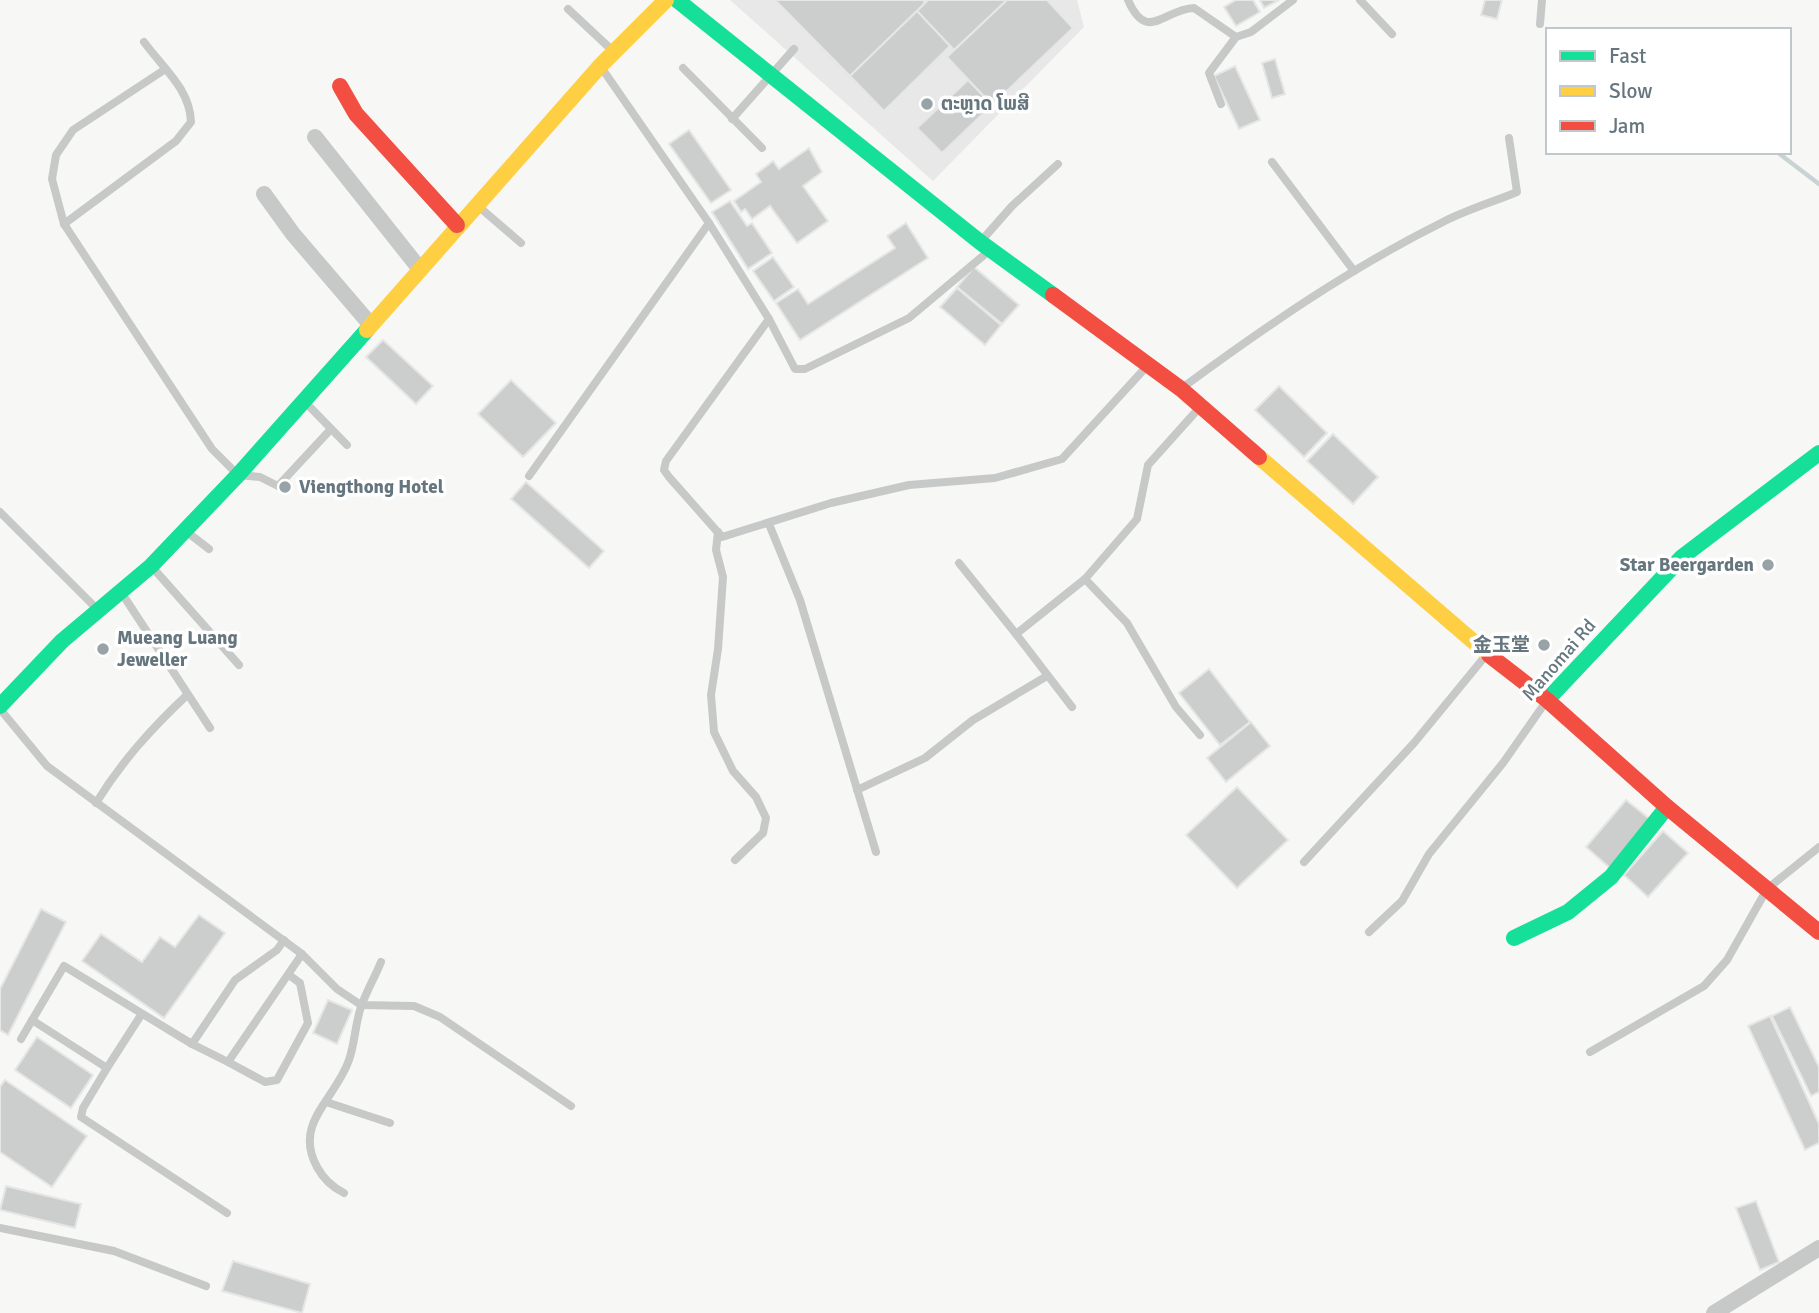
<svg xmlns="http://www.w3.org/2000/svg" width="1819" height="1313" font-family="Signika,'Noto Sans SC','Noto Sans Lao',sans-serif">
  <rect width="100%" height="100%" fill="#f7f7f6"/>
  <path fill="#e7e8e7" d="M730 0H1077L1084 27 933 181Z"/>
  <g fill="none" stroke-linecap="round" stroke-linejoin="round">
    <path stroke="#cad3d4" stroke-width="4.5" d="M1777 152 1819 184"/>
  </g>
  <g fill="#cccece" stroke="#e6e6e6" stroke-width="2">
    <path d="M775 0H923L925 3 850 76Z"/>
    <path d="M928 0H1007L954 50 917 11Z"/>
    <path d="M1007 0H1047L1073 28 992 105 947 57Z"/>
    <path d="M1236 0H1253L1260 12 1236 26 1224 7Z"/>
    <path d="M1260 0H1279L1264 8Z"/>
    <path d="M1485 0H1502L1497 19 1481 15Z"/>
    <path d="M917 11 950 46 884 111 850 76Z"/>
    <path d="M1275 59 1285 94 1272 98 1262 63Z"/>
    <path d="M1235 66 1260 120 1239 129 1214 76Z"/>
    <path d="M968 80 992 105 942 153 917 128Z"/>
    <path d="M689 130 731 190 711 203 669 144Z"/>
    <path d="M809 148 822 172 803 186 828 221 797 243 770 206 752 219 745 209 741 212 734 201 761 182 756 174 773 161 779 169Z"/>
    <path d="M730 201 747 226 752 223 772 253 748 269 712 212Z"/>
    <path d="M906 223 928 258 800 340 776 303 798 289 808 304 895 248 887 236Z"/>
    <path d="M773 257 794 287 774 301 753 271Z"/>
    <path d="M974 267 1019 305 1002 324 957 287Z"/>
    <path d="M957 288 1001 325 985 345 940 307Z"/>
    <path d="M383 340 433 386 416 404 366 357Z"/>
    <path d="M511 380 556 423 523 457 478 414Z"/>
    <path d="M1279 386 1327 433 1304 457 1255 410Z"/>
    <path d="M1333 434 1378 477 1353 504 1307 461Z"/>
    <path d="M526 482 604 551 589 568 511 499Z"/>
    <path d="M1209 669 1250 722 1220 745 1179 693Z"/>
    <path d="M1251 722 1270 746 1226 782 1207 758Z"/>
    <path d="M1237 787 1288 840 1237 888 1186 835Z"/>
    <path d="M1626 800 1651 820 1610 868 1586 847Z"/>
    <path d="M1663 831 1688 853 1648 897 1624 875Z"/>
    <path d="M41 909 66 922 8 1035 0 1030V989Z"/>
    <path d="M199 915 225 933 164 1018 82 961 101 934 142 962 160 937 175 947Z"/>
    <path d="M328 1000 352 1010 337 1044 313 1033Z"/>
    <path d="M1790 1007 1819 1067V1092L1811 1096 1772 1016Z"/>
    <path d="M1770 1016 1819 1124V1143L1805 1150 1748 1026Z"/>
    <path d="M37 1037 93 1075 71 1108 15 1070Z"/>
    <path d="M5 1080 87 1136 52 1187 0 1152V1087Z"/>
    <path d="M6 1186 81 1204 75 1228 0 1210Z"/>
    <path d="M1756 1201 1779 1262 1760 1270 1736 1208Z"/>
    <path d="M233 1261 310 1284 302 1313 222 1291Z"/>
  </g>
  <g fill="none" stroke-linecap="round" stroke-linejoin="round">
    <g stroke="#c7c9c9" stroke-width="8">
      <path d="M1128 0C1147 44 1164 9 1194 8L1236 37 1251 32 1293 0"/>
      <path d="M1360 0 1392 34"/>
      <path d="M568 9 614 52"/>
      <path d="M1540 24 1542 0"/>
      <path d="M601 67 709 223 769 319 666 461 664 470 669 477 722 537 831 503 909 485 995 478 1062 459 1148 365"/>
      <path d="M683 68 762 148"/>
      <path d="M164 70 73 130 56 155 52 179 64 224 212 449 238 475 260 477 278 486 331 429"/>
      <path d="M1221 104 1209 73 1236 37"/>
      <path d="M732 119 794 49"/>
      <path d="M1272 162 1354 271"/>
      <path d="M478 206 521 243"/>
      <path d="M64 224 176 141 191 122C190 89 163 68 144 42"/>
      <path d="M982 240 1012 206 1058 164"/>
      <path d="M769 319 795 369H805L909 318 990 250"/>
      <path d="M1182 388C1265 327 1350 268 1443 222 1466 210 1493 202 1517 192L1509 138"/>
      <path d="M305 402 347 445"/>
      <path d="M529 476 709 223"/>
      <path d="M0 512 97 609"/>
      <path d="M769 524 800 600 876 852"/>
      <path d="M187 532 209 549"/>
      <path d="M718 532 716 550 723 577 718 649 711 695 714 732 733 771 756 797 766 818 763 833 735 860"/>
      <path d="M959 563 1016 634"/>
      <path d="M153 568 239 665"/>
      <path d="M1085 579 1127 623 1176 707 1200 735"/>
      <path d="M121 592 210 728"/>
      <path d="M1072 707 1016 634 1085 579 1137 519 1148 465 1200 407"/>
      <path d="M0 709 47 766 302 954 337 989 361 1005 414 1006 440 1017 571 1106"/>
      <path d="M857 790 925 758 973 720 1047 676"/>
      <path d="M96 803C122 761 151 729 187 695"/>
      <path d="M1304 862 1414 743 1487 654"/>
      <path d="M1369 932 1402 901 1429 854 1503 763 1545 703"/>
      <path d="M289 975 300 983 308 1023 277 1080 265 1082 228 1062 302 954"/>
      <path d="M32 1020 107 1068 141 1015"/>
      <path d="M21 1039 64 966 192 1044 235 980 277 950 284 940"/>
      <path d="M192 1044 228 1062"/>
      <path d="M1590 1052 1704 986 1727 960 1767 889 1819 847"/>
      <path d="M107 1068 83 1108 81 1117 227 1213"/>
      <path d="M326 1102 390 1123"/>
      <path d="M344 1193C332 1187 324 1180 317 1167 293 1123 335 1100 349 1060 355 1043 355 1024 361 1007 366 992 375 977 381 962"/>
      <path d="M0 1228 114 1251 206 1286"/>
    </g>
    <g stroke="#c7c9c9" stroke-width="16">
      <path d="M315 137 419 268"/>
      <path d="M264 194 293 234 370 324"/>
      <path d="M1714 1313 1819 1248"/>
    </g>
    <g stroke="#16e098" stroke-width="16">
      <path d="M677 0 980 242 1053 295"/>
      <path d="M1547 700 1682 557 1819 453"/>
      <path d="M0 706 62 641 151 566 238 475 367 330"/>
      <path d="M1514 938 1568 912 1611 877 1667 807"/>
    </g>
    <g stroke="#ffcf43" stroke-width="16">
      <path d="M367 330 600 66 666 0"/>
      <path d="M1259 457 1489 655"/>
    </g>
    <g stroke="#f24e42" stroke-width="16">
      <path d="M340 86 356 114 457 225"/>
      <path d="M1053 295 1181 389 1259 457"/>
      <path d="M1489 655 1547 700 1667 807 1819 932"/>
    </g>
  </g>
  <g fill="#98a3a8" stroke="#fff" stroke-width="2.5">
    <circle cx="927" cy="104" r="7"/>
    <circle cx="285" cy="487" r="7"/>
    <circle cx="1768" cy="565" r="7"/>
    <circle cx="1544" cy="645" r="7"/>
    <circle cx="103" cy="649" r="7"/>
  </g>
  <g text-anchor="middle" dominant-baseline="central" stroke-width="7" stroke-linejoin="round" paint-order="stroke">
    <g font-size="19" font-weight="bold" fill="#65767e" stroke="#fff" text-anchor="start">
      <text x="941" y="104">ຕະຫຼາດ ໂພສີ</text>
      <text x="299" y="487">Viengthong Hotel</text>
      <text x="1754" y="565" text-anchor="end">Star Beergarden</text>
      <text x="117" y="638">Mueang Luang<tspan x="117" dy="22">Jeweller</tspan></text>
      <text x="1530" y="645" text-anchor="end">金玉堂</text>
    </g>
    <g font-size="19" fill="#65767e" stroke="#fff">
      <text transform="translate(1559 660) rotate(-49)">Manomai Rd</text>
    </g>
  </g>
  <rect x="1546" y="28" width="245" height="126" fill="#ffffff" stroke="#c1c8cb" stroke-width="2"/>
  <rect x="1560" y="51" width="35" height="10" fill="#16e098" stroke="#c1c8cb" stroke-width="2"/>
  <text x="1609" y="63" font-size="21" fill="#65767e">Fast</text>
  <rect x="1560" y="86" width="35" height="10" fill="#ffcf43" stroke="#c1c8cb" stroke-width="2"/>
  <text x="1609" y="98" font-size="21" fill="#65767e">Slow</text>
  <rect x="1560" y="121" width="35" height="10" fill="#f24e42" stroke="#c1c8cb" stroke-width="2"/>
  <text x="1609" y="133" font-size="21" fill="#65767e">Jam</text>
</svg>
